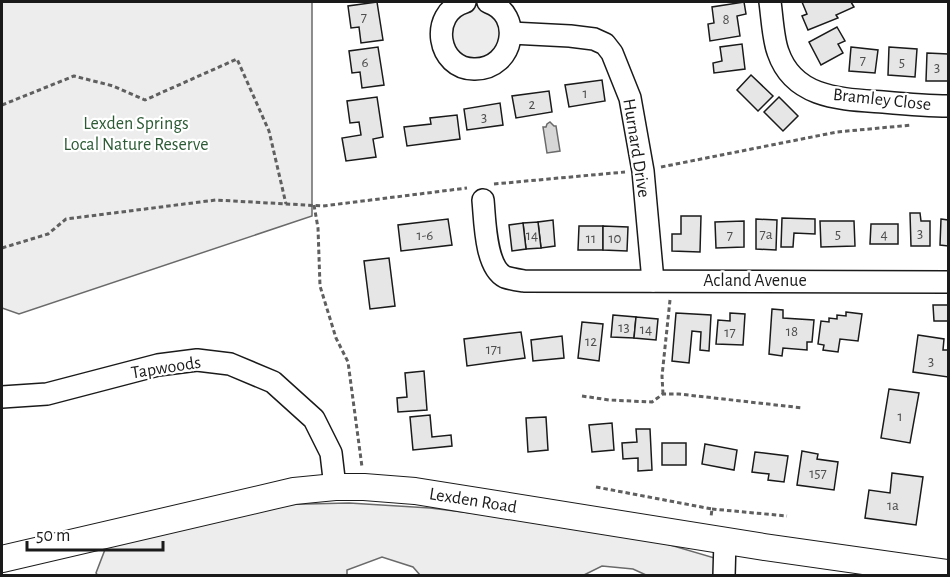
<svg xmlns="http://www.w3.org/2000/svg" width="950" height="577" font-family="'Alegreya Sans',sans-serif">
  <rect width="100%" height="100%" fill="#fff"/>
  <g fill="#ededed" stroke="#6a6a6a" stroke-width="1.5">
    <path d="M2 2H312V216L19 314 2 308Z"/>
    <path d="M471 4H481L499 14 504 44 481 63 455 55 449 20Z"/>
    <path d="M349 503 430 508 536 521 660 542 718 559 720 575H646L633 569 602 566 584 575H420L413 567 382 557 347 570V575L98 576 96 573 106 547 265 505Z"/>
  </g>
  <path fill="#d7d7d7" stroke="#6a6a6a" stroke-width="1.5" d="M550 122 554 126H556L560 151 547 153 543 127H546L547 124Z"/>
  <g fill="#e6e6e6" stroke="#1a1a1a" stroke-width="1.5">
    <path d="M377 2 383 40 361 43 359 27 351 28 348 6Z"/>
    <path d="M744 2 746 14 737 16 740 36 710 41 708 24 714 23 712 7Z"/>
    <path d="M802 2H851L854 7 836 15 838 18 808 30 802 16 807 14Z"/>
    <path d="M837 27 845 41 838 44 843 53 821 65 809 42Z"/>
    <path d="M742 44 745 69 714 73 713 63 722 61 720 47Z"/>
    <path d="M378 47 384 85 362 88 360 72 352 73 349 51Z"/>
    <path d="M851 47 878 50 875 73 849 71Z"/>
    <path d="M889 47 917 49 915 77 888 75Z"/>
    <path d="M927 53 948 54V81H926Z"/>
    <path d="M751 75 773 96 758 111 737 90Z"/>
    <path d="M602 80 605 101 569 107 565 85Z"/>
    <path d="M549 91 552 112 516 118 512 96Z"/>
    <path d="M377 97 383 137 373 139 376 157 346 161 342 138 361 135 359 122 350 123 347 101Z"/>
    <path d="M779 97 798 116 783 131 764 112Z"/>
    <path d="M500 103 503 125 467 130 464 109Z"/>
    <path d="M457 115 460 139 407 146 404 127 431 124 430 118Z"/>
    <path d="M910 213H920L921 221H930V246H911Z"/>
    <path d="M681 216H701L700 252 672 251V234H681Z"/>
    <path d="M782 218 815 219V234L794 233 793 247H781Z"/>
    <path d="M448 219 452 245 401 251 398 225Z"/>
    <path d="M756 219 777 220 776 250 756 249Z"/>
    <path d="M941 219 948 220V246L940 245Z"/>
    <path d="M553 220 555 246 541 248 538 222Z"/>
    <path d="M744 221V247L716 248 715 222Z"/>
    <path d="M820 221H854L855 246 821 247Z"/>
    <path d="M538 222 541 248 526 249 523 223Z"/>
    <path d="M523 223 526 249 512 251 509 225Z"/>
    <path d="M871 224H898V244H870Z"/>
    <path d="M579 226H603V250H578Z"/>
    <path d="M603 226 628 227 627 251 603 250Z"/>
    <path d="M389 258 395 306 370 309 364 261Z"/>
    <path d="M933 305H948V321H934Z"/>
    <path d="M772 309 783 310V318L814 320 812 342H807V350L783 348 782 356 769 354Z"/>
    <path d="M846 312 862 314 858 341 840 339 838 352 823 350 824 345 818 344 821 321 829 322V318L837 319V315L846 316Z"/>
    <path d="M676 313 711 315 709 351 700 350 701 332 692 331 689 363 672 361Z"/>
    <path d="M730 313 745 314 743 345 716 344 718 320 730 321Z"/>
    <path d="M613 315 636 317 634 338 611 337Z"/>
    <path d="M636 317 658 319 656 340 634 338Z"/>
    <path d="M582 322 603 324 599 361 578 358Z"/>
    <path d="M521 332 525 358 467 366 464 339Z"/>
    <path d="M918 335 944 339 943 350H948V377L913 372Z"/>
    <path d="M562 336 564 358 533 361 531 340Z"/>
    <path d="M424 371 427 410 398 412 397 398 407 397 405 373Z"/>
    <path d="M889 389 919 393 910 443 881 438Z"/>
    <path d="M430 415 432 437 451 435 452 446 413 450 410 417Z"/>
    <path d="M546 417 548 450 528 452 526 418Z"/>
    <path d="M612 423 614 450 592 452 589 425Z"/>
    <path d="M636 429H650L652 470 638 471V458L623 459 622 443 637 442Z"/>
    <rect x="662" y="443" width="24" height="22"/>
    <path d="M705 444 737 450 734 470 702 464Z"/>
    <path d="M802 451 818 454 817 459 838 462 834 490 797 485Z"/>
    <path d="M755 452 788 456 784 482 768 480 769 474 752 472Z"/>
    <path d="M892 473 923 477 916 525 865 518 869 490 890 493Z"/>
  </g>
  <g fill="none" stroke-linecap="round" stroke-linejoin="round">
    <defs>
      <g id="minor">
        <path d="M465 2C428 13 437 70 475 69 514 69 524 14 488 2"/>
        <path d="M770 2C772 16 773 39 778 52 794 99 842 99 883 102 905 104 927 106 948 106"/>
        <path d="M511 33 570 36 594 39 605 44 612 53 630 98 643 171 653 281"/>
        <path d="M483 200C485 220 485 267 505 277 511 279 518 280 524 281L948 282"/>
        <path d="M2 397 47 394 158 365 197 360 230 364 273 382 314 419 331 453 335 487"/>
        <path d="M724 576 725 540"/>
      </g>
      <path id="major" d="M2 559 294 491 335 487H364L415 491 764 547 948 573"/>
    </defs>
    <use href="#minor" stroke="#1a1a1a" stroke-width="24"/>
    <use href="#major" stroke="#1a1a1a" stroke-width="28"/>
    <g stroke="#5f5f5f" stroke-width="3" stroke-dasharray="4.5 3" stroke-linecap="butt">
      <path d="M2 105 74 76 113 86 145 100 237 59 269 131 286 204"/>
      <path d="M661 167 837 132 912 125"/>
      <path d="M494 184 625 172"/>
      <path d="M314 205 318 228 320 286 336 338 348 362 362 467"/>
      <path d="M2 248 48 234 66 219 216 200 323 206 467 188"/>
      <path d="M663 394 662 376 670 300"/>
      <path d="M582 396 609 400 652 402 663 394H679L803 408"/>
      <path d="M596 487 712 509 711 517"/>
      <path d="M712 509 787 516"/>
    </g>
    <use href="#minor" stroke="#fff" stroke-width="21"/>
    <use href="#major" stroke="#fff" stroke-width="26"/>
  </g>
  <g text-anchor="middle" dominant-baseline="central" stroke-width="4.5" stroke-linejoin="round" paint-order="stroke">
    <g font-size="15" fill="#4d4d4d">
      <text x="364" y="17">7</text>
      <text x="726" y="19">8</text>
      <text x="863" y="60">7</text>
      <text x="365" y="62">6</text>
      <text x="902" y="62">5</text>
      <text x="937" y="67">3</text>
      <text x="585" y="93">1</text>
      <text x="532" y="104">2</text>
      <text x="484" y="117">3</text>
      <text x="920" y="233">3</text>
      <text x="766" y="234">7a</text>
      <text x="838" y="234">5</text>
      <text x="884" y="234">4</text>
      <text x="425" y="235">1-6</text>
      <text x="532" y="235">14</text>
      <text x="730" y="235">7</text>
      <text x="591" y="238">11</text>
      <text x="615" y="238">10</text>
      <text x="624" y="327">13</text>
      <text x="646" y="329">14</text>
      <text x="792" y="331">18</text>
      <text x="730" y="332">17</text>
      <text x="591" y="341">12</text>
      <text x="494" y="349">171</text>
      <text x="931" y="361">3</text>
      <text x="900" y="416">1</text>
      <text x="818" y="473">157</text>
      <text x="893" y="505">1a</text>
    </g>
    <g font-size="18" fill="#1a1a1a" stroke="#fff">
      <text transform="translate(882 100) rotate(6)">Bramley Close</text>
      <text transform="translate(636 148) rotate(81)">Hurnard Drive</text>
      <text x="755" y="281">Acland Avenue</text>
      <text transform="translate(166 368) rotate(-9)">Tapwoods</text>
      <text transform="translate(473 501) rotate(9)">Lexden Road</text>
    </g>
    <g font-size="18" fill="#2b5a34" stroke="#fff">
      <text x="136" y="124">Lexden Springs<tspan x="136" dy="21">Local Nature Reserve</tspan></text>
    </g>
  </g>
  <rect width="950" height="577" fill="none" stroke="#1a1a1a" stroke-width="6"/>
  <path d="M27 541v9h136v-9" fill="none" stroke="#1a1a1a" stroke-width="3"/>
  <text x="36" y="541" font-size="18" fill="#1a1a1a" stroke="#ffffff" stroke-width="4.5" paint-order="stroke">50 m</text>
</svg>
